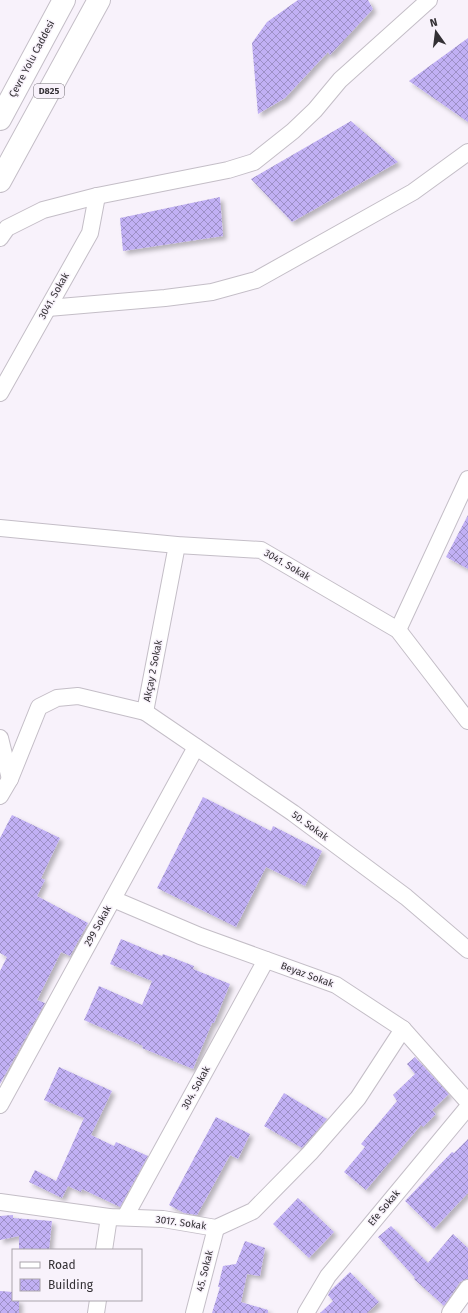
<svg xmlns="http://www.w3.org/2000/svg" width="468" height="1313" font-family="'Fira Sans',sans-serif">
  <defs>
    <pattern id="building-cross-hatch" width="8" height="8" patternUnits="userSpaceOnUse"><rect width="8" height="8" fill="#c1b0f4"/><path d="M0 0l8 8M0 8l8-8" fill="none" stroke="#9d90c6"/></pattern>
    <filter id="shadow"><feDropShadow dx="3.5" dy="3.5" stdDeviation="2" flood-color="#0004"/></filter>
  </defs>
  <rect width="100%" height="100%" fill="#f8f2fb"/>
  <g fill="url(#building-cross-hatch)" filter="url(#shadow)">
    <path d="M298 0H368L373 9 330 55 328 52 285 98 258 114 252 43 267 22Z"/>
    <path d="M468 38V122L409 81Z"/>
    <path d="M351 121 398 162 292 222 251 179Z"/>
    <path d="M220 197 223 236 123 251 120 218Z"/>
    <path d="M468 515V569L446 557Z"/>
    <path d="M203 797 271 831 273 826 322 851 305 886 266 867 236 927 157 888Z"/>
    <path d="M12 815 60 838 41 878 45 880 37 896 88 923 70 956 61 952 37 1000 45 1003 0 1084V971L7 957 0 953V838Z"/>
    <path d="M121 939 162 956 163 954 194 966 193 969 230 984 214 1023H212L193 1069 142 1048 143 1046 84 1020 99 986 142 1005 152 981 110 964Z"/>
    <path d="M415 1057 449 1094 432 1110 436 1114 423 1127 421 1125 366 1190 344 1172 365 1147 361 1144 397 1101 393 1095 415 1074 407 1064Z"/>
    <path d="M59 1067 112 1091 91 1135 114 1146 116 1142 148 1156 120 1207 82 1189 81 1192 68 1186 62 1198 29 1182 35 1170 56 1181 84 1118 44 1100Z"/>
    <path d="M284 1093 327 1119 302 1148 264 1126Z"/>
    <path d="M216 1117 250 1134 238 1159 230 1155 197 1215 184 1213 169 1205Z"/>
    <path d="M468 1139V1193L434 1229 405 1201 452 1152 454 1153Z"/>
    <path d="M298 1198 334 1232 309 1258 273 1224Z"/>
    <path d="M13 1215V1218L52 1221 49 1250H19V1236L0 1240V1216Z"/>
    <path d="M391 1226 428 1263 453 1234 468 1248V1279L464 1280 460 1282 444 1306 414 1279 415 1278 378 1237Z"/>
    <path d="M245 1241 265 1248 260 1276 247 1274 241 1302 268 1310V1313H212L220 1287H218L223 1266 236 1264Z"/>
    <path d="M350 1272 379 1302 367 1313H320L333 1301 328 1295 330 1291Z"/>
    <path d="M0 1291 13 1292V1300H19V1313H0Z"/>
  </g>
  <g fill="none" stroke-linecap="round" stroke-linejoin="round">
    <defs>
      <g id="street">
        <path d="M0 238 7 228 43 210 97 196 228 170 254 162 293 131 315 110 340 80 429 0"/>
        <path d="M48 308 165 298 212 292 256 280 413 192 468 152"/>
        <path d="M0 393 90 233 97 196"/>
        <path d="M0 528 177 545 261 550 398 630 468 721"/>
        <path d="M398 630 468 479"/>
        <path d="M145 712 293 813 406 897 468 950"/>
        <path d="M0 738 10 779"/>
        <path d="M0 796 10 779 39 707 57 698 78 696 145 712 177 545"/>
        <path d="M113 899 200 936 336 985 403 1029 468 1102"/>
        <path d="M0 1105 196 747"/>
        <path d="M0 1202 109 1217 163 1219 216 1228 253 1211 310 1153 358 1098 403 1029"/>
        <path d="M125 1217 266 960"/>
        <path d="M104 1250 109 1217"/>
        <path d="M96 1313 98 1300"/>
        <path d="M194 1313 216 1228"/>
        <path d="M306 1313 328 1276 468 1107"/>
        <path d="M450 1313 468 1288"/>
      </g>
      <g id="highway">
        <path d="M0 119 64 0"/>
        <path d="M0 181 99 0"/>
      </g>
    </defs>
    <use href="#street" stroke="#c4bec7" stroke-width="18"/>
    <use href="#highway" stroke="#c4bec7" stroke-width="24"/>
    <use href="#street" stroke="#fff" stroke-width="16"/>
    <use href="#highway" stroke="#fff" stroke-width="22"/>
  </g>
  <g text-anchor="middle" dominant-baseline="central" stroke-width="3" stroke-linejoin="round" paint-order="stroke">
    <rect fill="#f8f2fb" stroke="#6e6a70" stroke-width="1" x="34" y="84" width="30" height="14" rx="3"/>
    <g font-size="9" font-weight="bold" fill="#333034">
      <text x="49" y="91">D825</text>
    </g>
    <g font-size="10" fill="#333034" stroke="#f8f2fb">
      <text transform="translate(32 59) rotate(-62)">Çevre Yolu Caddesi</text>
      <text transform="translate(54 296) rotate(-61)">3041. Sokak</text>
      <text transform="translate(287 565) rotate(30)">3041. Sokak</text>
      <text transform="translate(153 671) rotate(-79)">Akçay 2 Sokak</text>
      <text transform="translate(310 826) rotate(36)">50. Sokak</text>
      <text transform="translate(98 926) rotate(-61)">299 Sokak</text>
      <text transform="translate(307 975) rotate(20)">Beyaz Sokak</text>
      <text transform="translate(196 1088) rotate(-61)">304. Sokak</text>
      <text transform="translate(384 1208) rotate(-50)">Efe Sokak</text>
      <text transform="translate(181 1223) rotate(8)">3017. Sokak</text>
      <text transform="translate(205 1271) rotate(-76)">45. Sokak</text>
    </g>
  </g>
  <rect x="12" y="1249" width="130" height="52" fill="#f8f2fb" stroke="#a9a4ab"/>
  <rect x="20" y="1262" width="20" height="6" fill="#ffffff" stroke="#a9a4ab"/>
  <text x="48" y="1269" font-size="12" fill="#333034">Road</text>
  <rect x="20" y="1279" width="20" height="12" fill="url(#building-cross-hatch)" stroke="#a9a4ab"/>
  <text x="48" y="1289" font-size="12" fill="#333034">Building</text>
  <g transform="translate(436 32) rotate(346)" stroke="#f8f2fb" stroke-width="3" paint-order="stroke">
  <path d="M0-3L7 15L0 10L-7 15Z" fill="#333034"/>
  <text y="-6" font-size="11" font-weight="bold" text-anchor="middle" fill="#333034">N</text>
  </g>
</svg>
